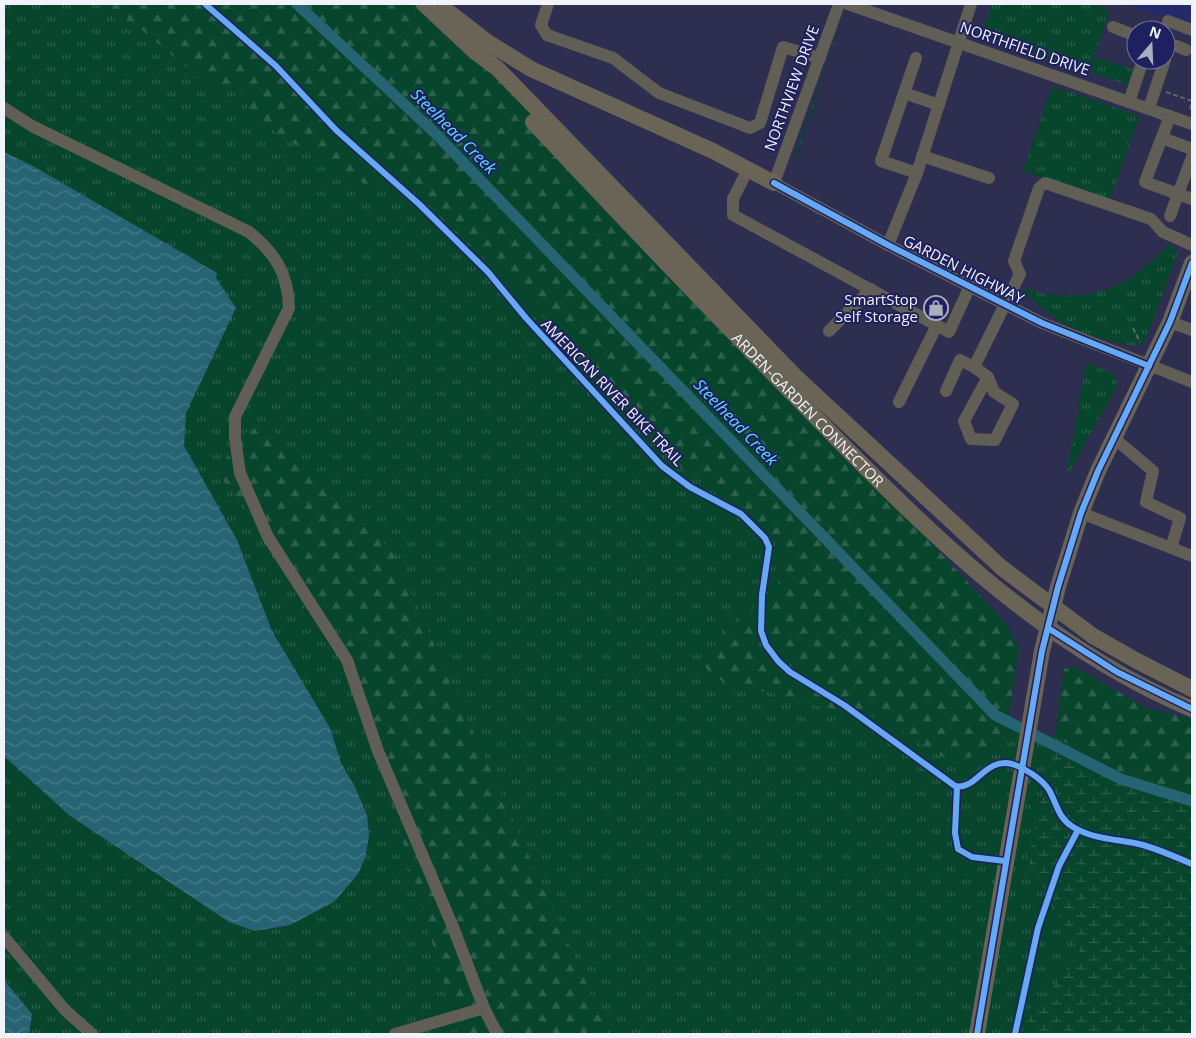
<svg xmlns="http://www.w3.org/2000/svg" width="1196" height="1038" font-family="'Open Sans',sans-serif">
  <defs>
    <pattern id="grass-tufts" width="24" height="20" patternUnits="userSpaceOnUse" patternTransform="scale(1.25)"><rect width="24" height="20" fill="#08452d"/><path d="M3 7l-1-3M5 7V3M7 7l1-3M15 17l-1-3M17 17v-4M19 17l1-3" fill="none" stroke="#2c604c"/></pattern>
    <pattern id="forest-firs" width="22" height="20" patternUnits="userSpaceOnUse" patternTransform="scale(1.25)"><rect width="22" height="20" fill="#08452d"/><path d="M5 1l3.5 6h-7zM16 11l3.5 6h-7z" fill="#2c604c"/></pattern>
    <pattern id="wetland-marsh" width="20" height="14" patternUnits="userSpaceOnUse" patternTransform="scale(1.25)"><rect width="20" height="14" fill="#08452d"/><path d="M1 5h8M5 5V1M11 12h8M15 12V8" fill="none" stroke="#2c604c"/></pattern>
    <pattern id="water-waves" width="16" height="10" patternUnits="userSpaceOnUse" patternTransform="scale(1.25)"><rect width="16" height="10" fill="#266474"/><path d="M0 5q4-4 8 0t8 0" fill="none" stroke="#467b89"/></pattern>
  </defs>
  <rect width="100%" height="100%" fill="#2d2e50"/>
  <path fill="#262a6b" d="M1126 4H1192V27Z"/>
  <g fill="url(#grass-tufts)">
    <path d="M4 4H96L136 25 210 87 239 86 255 119 396 172 535 307 630 414 682 468 727 494 752 514 782 551 778 586 723 631 705 667 733 690 769 692 813 705 883 718 928 749 994 751 1008 722 1055 737 1028 861 1082 955 1023 1019 1020 1034H609L393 553 219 476 338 619 458 1031 449 1034H29L32 1014 4 980V756L69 815 229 922C257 931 278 934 303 917L369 836 367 815 355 787 341 763 330 728 272 631 237 540 184 446 186 413 33 166 4 152Z"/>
    <path d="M992 4H1090L1110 10 1089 71 982 35Z"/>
    <path d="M844 17 798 154 795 156 842 21Z"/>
    <path d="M1096 57 1133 69 1127 85 1090 72Z"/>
    <path d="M1052 86 1140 116 1109 202 1023 171Z"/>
    <path d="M1169 244 1178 252 1145 342 1134 346C1110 342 1080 334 1060 321 1046 312 1037 300 1022 294L1024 289C1087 306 1125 291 1169 244Z"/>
    <path d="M1086 362 1114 374 1118 385 1066 478Z"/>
  </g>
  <g fill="url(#forest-firs)">
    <path d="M96 4H421L451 28 1006 623 1019 648 1008 722 994 751 950 761 928 749 883 718 813 705 769 692 733 690 705 667 723 631 778 586 782 551 752 514 727 494 682 468 630 414 535 307 396 172 372 187 335 169 255 119 239 86 210 87 136 25Z"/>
    <path d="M266 423 393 553 609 1034H449L458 1031 338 619 219 476 235 438Z"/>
    <path d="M1074 666 1146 708 1192 719V801L1149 788 1055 737 1064 669Z"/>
  </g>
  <path fill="url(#wetland-marsh)" d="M1055 737 1149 788 1192 799V1034H1020L1023 1019 1082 955 1028 861Z"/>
  <g fill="url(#water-waves)">
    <path d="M4 152 33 166 217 273 216 278 236 308 186 413 184 446 237 540 272 631 330 728 341 763 355 787 367 815 369 836 365 858 358 874 334 902 290 925 255 931 229 922 69 815 4 756Z"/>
    <path d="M4 980 32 1014 29 1034H4Z"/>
  </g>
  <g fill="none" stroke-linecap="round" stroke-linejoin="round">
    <path stroke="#266474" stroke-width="11" d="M297 4 435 133 995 715 1121 779 1192 801"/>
    <g stroke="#656364" stroke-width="2" stroke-dasharray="5 2.5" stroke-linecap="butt">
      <path d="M1166 92 1192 101"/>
      <path d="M1190 109 1192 102"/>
      <path d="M1133 328 1140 342"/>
    </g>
    <g stroke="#615e56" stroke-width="12">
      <path d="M548 4 541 25 547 35 613 58 659 93 750 128 760 123 783 47 820 58"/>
      <path d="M839 4 774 183 888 245 1042 323 1192 382"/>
      <path d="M848 4 1192 124"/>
      <path d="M1168 21 1192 30"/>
      <path d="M1113 27 1136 36"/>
      <path d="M1177 46 1186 50"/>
      <path d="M916 58 881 161 917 173"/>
      <path d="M904 93 939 105"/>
      <path d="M1129 102 1143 60"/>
      <path d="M4 108 32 126 249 232C275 253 288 273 289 308L235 417V438L240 473 268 537 347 660 378 751 453 927 484 1008"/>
      <path d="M1149 108 1165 60"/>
      <path d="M1162 138 1192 149"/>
      <path d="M922 156 989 178"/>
      <path d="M1192 157 1178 194 1192 199"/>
      <path d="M748 169 733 199V215L949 332 970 286"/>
      <path d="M1170 216 1178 194 1145 182 1170 116"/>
      <path d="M888 245 917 173 971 4"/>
      <path d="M1170 322 1192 330"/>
      <path d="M829 331 871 289"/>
      <path d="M974 367 988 377 994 392 1013 404 995 440 971 439 964 421 988 377"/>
      <path d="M946 391 960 360 974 367 1020 274 1014 261 1039 188 1045 183 1151 219 1163 232 1192 245"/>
      <path d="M899 402 937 325"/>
      <path d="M1114 438 1153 471 1146 502 1180 518 1171 548"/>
      <path d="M1081 513 1192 556"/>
      <path d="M4 937 65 1010 92 1034"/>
      <path d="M395 1034 484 1008 497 1034"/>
    </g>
    <g stroke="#696455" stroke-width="16">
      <path d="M424 4 474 51 497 68 795 376 1002 568 1093 636 1137 661 1192 689"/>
      <path d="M445 9 489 43 531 69 713 151 774 183"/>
      <path id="s1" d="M533 122C619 214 707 306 795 396 913 517 1034 643 1192 709"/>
      <path d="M977 1034 1042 651 1058 587 1081 513 1098 471 1170 322 1192 263"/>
    </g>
    <defs>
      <g id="cycleway">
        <path d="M205 4 276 66 336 130 419 204 488 272 526 318 662 466 690 487 741 514 765 538 769 547 762 595 761 631 766 645 778 661 790 672 844 705 955 786C976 791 985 757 1012 764 1025 768 1042 779 1049 790 1057 804 1058 818 1073 827 1094 840 1120 839 1143 845 1160 850 1176 857 1192 864"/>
        <path d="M774 183 888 245 1042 323 1149 366"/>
        <path d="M1048 628 1117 672 1192 709"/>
        <path d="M957 787 955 833 958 849 972 857 1005 861"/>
        <path d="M977 1034 1042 651 1058 587 1081 513 1098 471 1170 322 1192 263"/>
        <path d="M1015 1034 1038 928 1059 866 1078 830"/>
      </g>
    </defs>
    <use href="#cycleway" stroke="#1e215f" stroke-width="9"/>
    <use href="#cycleway" stroke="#66a8f1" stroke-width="6"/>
  </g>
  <defs>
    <symbol id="shop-ring" viewBox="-11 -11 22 22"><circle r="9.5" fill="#1e215f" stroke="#acaebf" stroke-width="1.5"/><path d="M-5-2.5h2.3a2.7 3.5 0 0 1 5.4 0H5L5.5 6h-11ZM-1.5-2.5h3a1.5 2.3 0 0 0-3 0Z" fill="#acaebf"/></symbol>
  </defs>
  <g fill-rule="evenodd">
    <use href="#shop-ring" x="922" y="294" width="28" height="28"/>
  </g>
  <g text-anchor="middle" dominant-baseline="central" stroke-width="4" stroke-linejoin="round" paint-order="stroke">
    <g font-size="15" fill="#f1f3fb" stroke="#1e215f">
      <text transform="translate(1025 48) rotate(19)">NORTHFIELD DRIVE</text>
      <text transform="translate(791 88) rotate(-70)">NORTHVIEW DRIVE</text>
      <text transform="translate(964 269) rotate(27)">GARDEN HIGHWAY</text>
      <text transform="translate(613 392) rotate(46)">AMERICAN RIVER BIKE TRAIL</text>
      <text stroke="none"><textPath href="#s1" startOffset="398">ARDEN-GARDEN CONNECTOR</textPath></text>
    </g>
    <g font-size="15" fill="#f1f3fb" stroke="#1e215f" text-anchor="end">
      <text x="918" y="299">SmartStop<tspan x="918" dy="17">Self Storage</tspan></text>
    </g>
    <g font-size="16" font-style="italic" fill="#5cddfa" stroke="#1e215f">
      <text transform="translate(454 131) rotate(45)">Steelhead Creek</text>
      <text transform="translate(736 422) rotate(46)">Steelhead Creek</text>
    </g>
  </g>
  <rect width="1196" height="1038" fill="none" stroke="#f1f3fb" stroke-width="10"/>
  <g transform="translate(1151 45) rotate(19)"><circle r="24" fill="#1e215f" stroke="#72759d"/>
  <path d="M0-4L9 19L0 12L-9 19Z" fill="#acaebf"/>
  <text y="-8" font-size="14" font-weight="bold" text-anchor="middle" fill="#f1f3fb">N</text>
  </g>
</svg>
